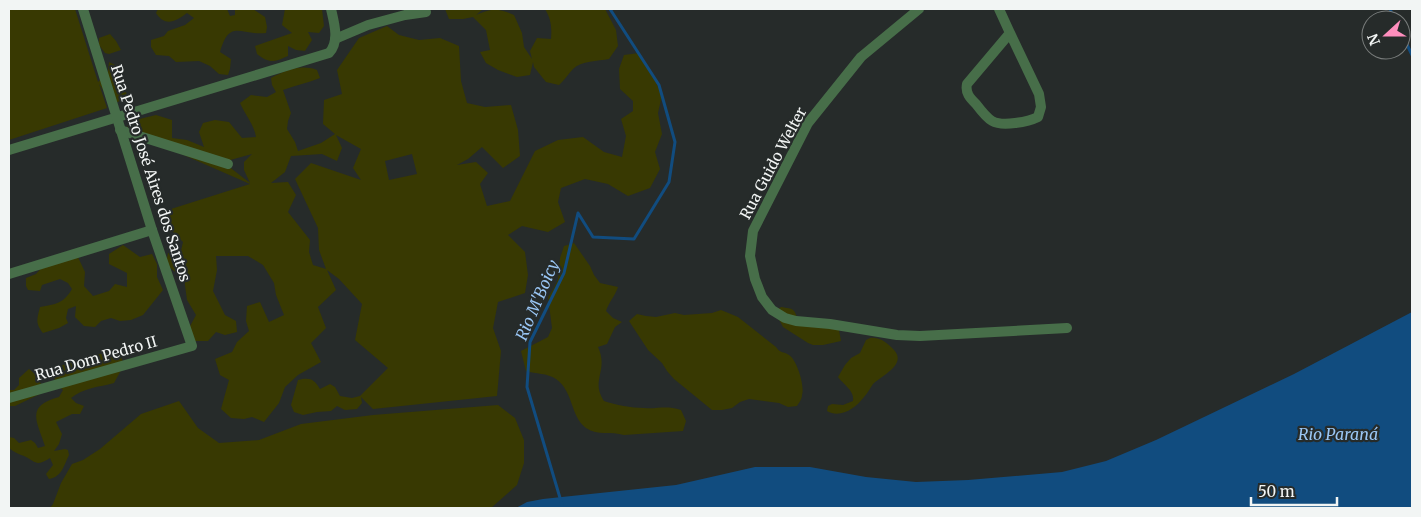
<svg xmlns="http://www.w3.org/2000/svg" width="1421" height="517" font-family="Merriweather,serif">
  <rect width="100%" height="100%" fill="#262b2a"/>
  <g fill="#383902" fill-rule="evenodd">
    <path d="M9 9H75L98 82 108 72 109 62 119 67V76L127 95 123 102 120 101 112 104 99 84 107 108 9 140Z"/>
    <path d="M158 9H227L230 16 235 15V9H253L265 17 267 27 266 33C240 36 230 18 220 52L231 59 230 69 228 75 219 74 210 66 199 61 176 62 169 56 156 55 151 47V40L164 36 168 31 185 25 194 18 187 13C175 22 165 27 156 13Z"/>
    <path d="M285 9H322L324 26 319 33 308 32 312 40 305 51 296 50 288 46V56C274 62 270 64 257 54L255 46 292 33 282 25Z"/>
    <path d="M445 9H482V10L476 15C493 8 498 8 514 15L522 33 524 47 532 59 530 51 537 38 551 39C552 27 551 19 545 9H605L616 30 618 46 609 59C598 61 581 61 573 69 568 74 565 80 559 85L546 82 534 67 533 62 530 75 517 77 498 70 486 63 480 52 490 50 486 30 473 17 463 19H449Z"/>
    <path d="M387 26 399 35 419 40 440 38 459 46 461 81 467 103 485 107 511 105 518 130 520 156 503 168 482 147 468 159 457 165 476 162 488 173 480 184 487 206 510 201 535 151 558 140 583 137 604 152 622 157 626 136 621 119 633 111V101L620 89 619 69 624 55 639 53 650 70 662 95 658 113 662 134 655 152 660 169 650 188 628 196 608 184 585 179 561 188 558 202 565 222 548 232 522 226 508 235 525 252 528 275 525 293 498 302 493 328 501 351 497 396 373 409 361 397 362 403 357 409 345 410 337 406 331 411 317 412 303 415 294 412 291 405 298 380C310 377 314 379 320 389L330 384 335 387 340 396 352 398 360 396 388 368 355 340 362 304 339 279 327 270 336 290 318 307 326 328 311 343 321 362 298 375 285 387 279 403 264 422 252 417 244 419 231 418 221 409 229 380 220 375 215 359 232 352 237 342 249 331 246 321 247 306 260 302 269 322 284 315 276 295 274 283 263 265 248 256H216L217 270 213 291 225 315 236 321 237 332 225 335 216 332 208 341H193L189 328 196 315 187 300 184 278 175 272 166 264 168 253 180 255 183 242 163 222 171 209 250 184 154 142 136 138 127 126 135 120 156 115 172 120V138L187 140 204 147 199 132 203 123 215 120 229 122 242 138 256 137C254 124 245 115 240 103L251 95 267 97 276 92 272 85 271 78C286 70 301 64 317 70L320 78C308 83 296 85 283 90L291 113 288 121 287 129 295 142 298 151 321 143 335 134 323 124 324 100 342 94 337 70 359 38ZM336 135 361 149 353 168 361 180 311 163 295 179 318 228 319 250 326 269 313 265 309 252 310 240 288 212 296 195 288 182 271 183 285 172 291 156 322 154 337 161 342 148ZM252 154 244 162V170L250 183 223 162ZM412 154 417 174 389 180 385 161Z"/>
    <path d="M110 34 116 41 121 50 109 54 105 53 99 45V38Z"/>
    <path d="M574 243 590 266 594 275 600 283 618 287C615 296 609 302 606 311L613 318 622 322 615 327 607 344 598 347C609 371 590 380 604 401 616 405 631 408 644 408 659 409 666 405 681 410L686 421 683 431 624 435C611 431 598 436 586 428 570 416 574 392 556 379 547 373 536 374 526 371L521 351 548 337 552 328 548 297 554 288 558 279 560 258 564 246Z"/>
    <path d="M123 245 140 257 152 254 157 264V277L163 290 143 315 131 320 120 321 111 318 101 321 95 327 84 326 75 317 76 306 68 309 66 318 68 323 59 328 43 333C35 323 37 319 40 307 56 304 63 304 72 289L68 283 60 279 42 285 40 291 28 290 26 286V278L36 274 47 262 76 253 85 272 84 286 93 296 109 291 115 284 127 287V273L109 264V254Z"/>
    <path d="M781 307C794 309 794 308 798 320L839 330 841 341 823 345H813L808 343 783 327 775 312Z"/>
    <path d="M721 310 738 317 776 347C781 354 783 351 789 355 797 360 805 386 802 395 802 399 799 403 797 406L788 407 779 403 749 399 740 402 732 408 722 410H712L674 379 667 371 662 363 648 350 629 321 637 314 646 316 656 317 675 313 684 315 712 313Z"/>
    <path d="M870 338C878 337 885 341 891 347 910 363 884 374 873 384 870 388 868 393 864 397 856 408 840 419 827 411L828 406 832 404 843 405 853 401C855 391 843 384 838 377L845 365 851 358 860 353 866 340Z"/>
    <path d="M109 352 120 354 124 365 114 383C99 387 83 388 71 398L76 403 84 406 80 414H72L56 422 62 434 59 444 54 451 65 449 68 450 69 455C64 465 62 477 49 479L46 474 53 465 50 458C36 467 36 462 24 456 18 454 14 452 9 448V437L14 438 19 443 31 440 35 443 38 448 45 446C37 421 25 406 59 397L63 390 57 384 50 369 95 355Z"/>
    <path d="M29 369C36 374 39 380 43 388L40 394 15 406H9V390H14L19 385V378Z"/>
    <path d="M179 401 198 428 219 443 259 440 301 424 373 415 498 405 515 418 524 440V463L517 485 491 508H50L53 504 61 483 72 464 83 460 100 449 141 414Z"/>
  </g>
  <path fill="#114c7f" d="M1412 312V508H516L527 502 543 499 676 485 755 467H810L866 477 916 482 968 480 1062 472 1106 461 1156 440 1294 374Z"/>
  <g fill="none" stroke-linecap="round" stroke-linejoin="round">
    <g stroke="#114c7f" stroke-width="3">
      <path d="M1390 9 1395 20"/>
      <path d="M1401 32 1412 55"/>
      <path d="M563 508 527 387 530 342 564 273 578 213 593 237 634 239 669 182 675 142 659 85 610 9"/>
    </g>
    <g stroke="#476e49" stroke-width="10">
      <path d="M919 9 861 57 808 123 753 231 750 256 755 279 762 297 772 310 785 318 796 321 830 324 897 335 920 336 1067 328"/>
      <path d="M999 9 1010 33 967 84C965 93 970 98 976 104 989 121 993 126 1015 123 1024 122 1030 121 1038 117L1041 107 1039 94 1010 33"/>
      <path d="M335 39 368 25 405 15 426 12"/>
      <path d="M120 130 228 164"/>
      <path d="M9 150 329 53C340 42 334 22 331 9"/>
      <path d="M9 274 152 230"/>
      <path d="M9 398 192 346 152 230 83 9"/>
    </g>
  </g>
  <g text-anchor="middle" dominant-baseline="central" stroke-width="4.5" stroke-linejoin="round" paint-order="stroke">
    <g font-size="15" fill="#f2f5f4" stroke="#262b2a">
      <text transform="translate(773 163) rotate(-62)">Rua Guido Welter</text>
      <text transform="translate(151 173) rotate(72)">Rua Pedro José Aires dos Santos</text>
      <text transform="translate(96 358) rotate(-16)">Rua Dom Pedro II</text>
    </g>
    <g font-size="16" font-style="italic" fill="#9ac6f4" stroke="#262b2a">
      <text transform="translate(537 300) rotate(-67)">Rio M'Boicy</text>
      <text x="1338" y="434">Rio Paraná</text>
    </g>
  </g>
  <rect width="1421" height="517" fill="none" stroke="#f2f5f4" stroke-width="20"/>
  <g transform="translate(1386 35) rotate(249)"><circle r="24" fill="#262b2a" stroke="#787c7b"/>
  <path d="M0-4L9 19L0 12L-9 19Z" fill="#fe8ebd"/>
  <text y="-8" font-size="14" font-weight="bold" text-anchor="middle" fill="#f2f5f4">N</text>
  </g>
  <path d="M1251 497v8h86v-8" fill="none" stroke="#f2f5f4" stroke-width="2.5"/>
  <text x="1258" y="497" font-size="15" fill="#f2f5f4" stroke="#262b2a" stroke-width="4" paint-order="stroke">50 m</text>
</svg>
